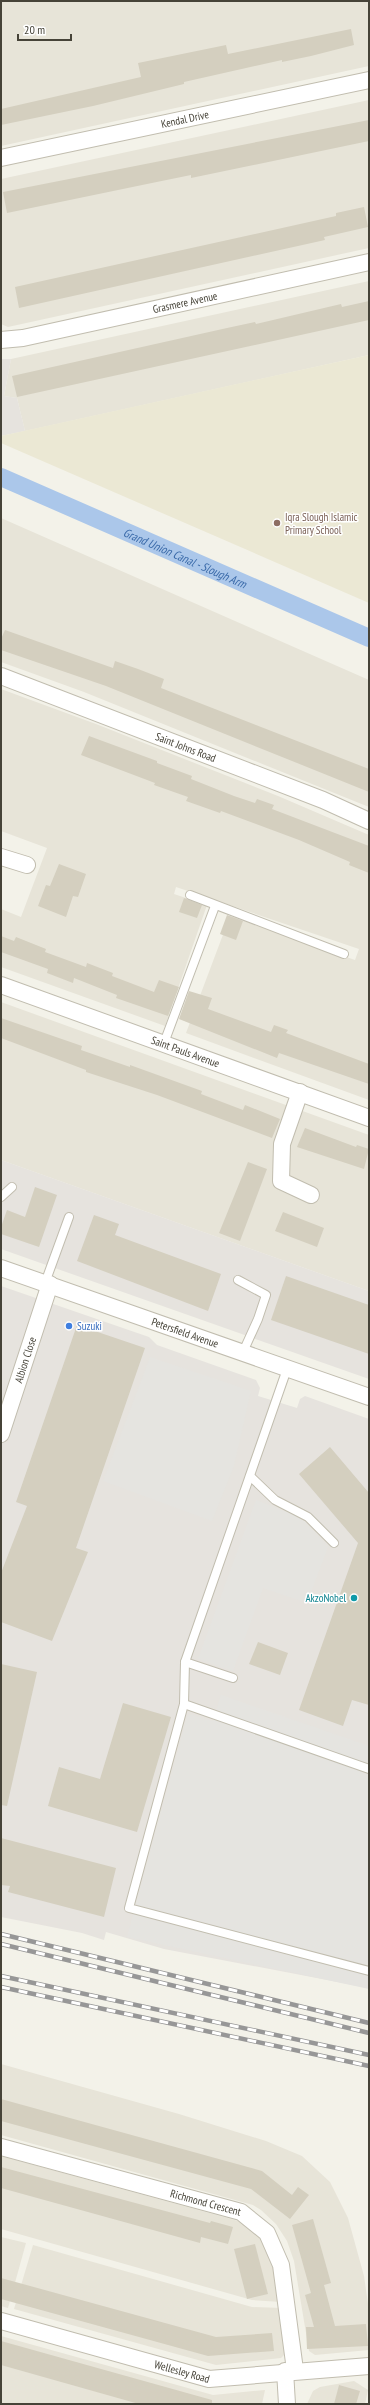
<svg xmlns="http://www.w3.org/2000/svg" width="370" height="2405" font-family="'PT Sans Narrow',sans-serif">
  <rect width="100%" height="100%" fill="#f3f2e9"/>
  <g fill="#e7e4d8">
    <path d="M1 1H369V66L1 146Z"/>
    <path d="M369 100V248L8 327 1 324V179Z"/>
    <path d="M369 281V355L25 431 17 398 4 396 11 359Z"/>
    <path d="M1 518 369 680V807L84 692 1 662Z"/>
    <path d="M1 689 96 724 278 796 369 835V1100L186 1033 230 916 355 960 359 949 176 887 174 894 207 905 165 1026 1 967V909L21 917 47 848 1 831Z"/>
    <path d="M1 1002 369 1135V1291L1 1160Z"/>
    <path d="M1 2064 179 2114 266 2141 302 2156 330 2182 348 2218 364 2276 369 2311V2350L315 2355 309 2351 294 2261 287 2241 276 2224 261 2210 253 2205 1 2135Z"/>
    <path d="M1 2156 235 2220 247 2225 258 2234 276 2262 281 2302 252 2300 1 2229Z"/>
    <path d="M1 2237 26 2243 8 2308 1 2306Z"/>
    <path d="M33 2245 252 2307 282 2308 286 2353 281 2358 216 2365 14 2309Z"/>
    <path d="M1 2336 213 2395 265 2390 262 2404H1Z"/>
    <path d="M354 2381 368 2390 365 2404H307L313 2391 320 2387Z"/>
  </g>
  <g fill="#e6e3de">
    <path d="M1 359H11L4 396 17 398 25 431 1 436Z"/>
    <path d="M1 1160 369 1291V1379L1 1249Z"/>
    <path d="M1 1286 149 1337 157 1345 256 1380 260 1388 258 1396 297 1408 300 1399 305 1396 369 1419V1988L164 1949 106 1932 104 1940 82 1933 1 1917Z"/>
  </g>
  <path fill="#ebe8d4" d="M369 355V603L1 443V436Z"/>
  <g fill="#e5e4e0">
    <path d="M150 1357 251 1391 234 1466 212 1521 103 1481Z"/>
    <path d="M256 1500 301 1518 328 1547 307 1603 263 1588 233 1671 198 1659Z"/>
    <path d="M221 1695 369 1746V1754L363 1773 369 1775V1989L127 1937 188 1714 213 1721Z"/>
  </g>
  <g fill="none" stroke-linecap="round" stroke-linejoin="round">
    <path stroke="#abc7ea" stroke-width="18" id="s1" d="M1 477 369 638"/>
  </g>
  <g fill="#d4cfbf">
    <path d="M351 29 354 45 311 56 282 62V60L184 82V84L93 106 1 125V109L141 77 138 63 226 45 228 54Z"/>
    <path d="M369 120V141L191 178V175L147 184 7 213 3 192Z"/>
    <path d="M364 207 368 227 324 237 325 240 19 308 15 287 336 216V213Z"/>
    <path d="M369 301V320L17 397 12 376 227 328 255 322 256 324 341 304 342 307Z"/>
    <path d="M5 630 113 668 115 661 138 669 164 679 161 688 369 769V792L106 686 1 650V639Z"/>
    <path d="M89 736 157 761V763L192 776 191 779 234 796 255 803 257 799 274 805 272 809 369 846V873L349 865 350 862 299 840 221 811 220 813 186 801 188 797 154 785 155 783 81 755Z"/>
    <path d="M59 864 86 874 78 897 73 896 66 917 38 906 46 885 50 886Z"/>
    <path d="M184 898 202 905 197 918 179 912Z"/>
    <path d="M227 915 243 921 236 940 220 934Z"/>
    <path d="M1 936 14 941 16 937 46 949 45 952 86 967 87 963 113 973 112 976 154 992 159 980 179 987 168 1016 116 998 117 995 74 978 73 983 47 973 48 969 1 952Z"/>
    <path d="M189 991 212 998 208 1009 271 1032 274 1025 288 1030 286 1033 369 1064V1084L279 1053 277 1058 179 1019Z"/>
    <path d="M1 1018 82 1046 81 1050 130 1067V1065L202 1091 201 1094 243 1110 245 1105 280 1119 272 1138 157 1095 86 1072V1070L1 1038Z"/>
    <path d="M305 1128 356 1147 357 1145 369 1149 364 1169 297 1147Z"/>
    <path d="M248 1162 267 1169 240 1241 219 1233Z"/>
    <path d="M35 1187 57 1195 39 1247 1 1234V1227L7 1210 25 1217Z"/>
    <path d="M283 1212 324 1228 317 1247 275 1231Z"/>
    <path d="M94 1215 119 1224 115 1235 221 1274 208 1311 77 1261Z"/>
    <path d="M286 1276 369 1305V1354L271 1320Z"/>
    <path d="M77 1325 145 1348 76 1548 88 1552 52 1641 1 1622V1573L27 1506 16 1502Z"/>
    <path d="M330 1447 369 1493V1705L352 1700 343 1726 299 1710 358 1543 299 1474Z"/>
    <path d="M258 1642 288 1653 280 1675 249 1664Z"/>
    <path d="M1 1664 37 1672 7 1806 1 1805Z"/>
    <path d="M123 1703 171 1717 137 1832 48 1806 59 1767 100 1779Z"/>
    <path d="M1 1838 116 1868 104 1917 8 1892 10 1886 1 1885Z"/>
    <path d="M1 2099 262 2171 292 2195 298 2187 309 2195 290 2219 251 2189 1 2121Z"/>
    <path d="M1 2167 210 2223 211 2221 233 2227 228 2244 201 2237 200 2243 1 2188Z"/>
    <path d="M313 2219 331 2283 324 2285 335 2326 366 2324 368 2346 307 2349 306 2327H314L305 2295 311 2293 292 2225Z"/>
    <path d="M255 2244 268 2294 247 2299 234 2249Z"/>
    <path d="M1 2278 216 2337 272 2333 274 2351 208 2356 1 2299Z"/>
    <path d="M1 2341 212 2400V2404H139L1 2365Z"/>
    <path d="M339 2385 360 2391 356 2404H334Z"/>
  </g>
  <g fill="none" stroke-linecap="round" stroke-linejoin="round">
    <defs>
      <g id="service">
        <path d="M190 895 344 954"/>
        <path d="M164 1043 215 906"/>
        <path d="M1 1197 12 1187"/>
        <path d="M238 1280 266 1295 258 1319 243 1352"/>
        <path d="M45 1283 69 1217"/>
        <path d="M287 1369 185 1662 184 1704 129 1908 369 1971"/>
        <path d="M250 1476 275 1500 308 1517 334 1543"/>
        <path d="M185 1662 233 1678"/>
        <path d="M184 1704 369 1769"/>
      </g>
      <g id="minor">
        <path id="s2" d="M1 158 369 80"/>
        <path id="s3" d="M1 340 23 338 369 262"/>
        <path id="s4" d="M1 676 323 800 369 821"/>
        <path d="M1 857 27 865"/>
        <path id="s5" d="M1 985 369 1118"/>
        <path d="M300 1092 282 1144 281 1181 311 1195"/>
        <path id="s6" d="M1 1268 369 1397"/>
        <path id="s7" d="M1 1434 50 1284"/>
        <path id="s8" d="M1 2147 241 2212 267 2233 281 2265 295 2370"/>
        <path id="s9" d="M1 2321 209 2379 369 2366"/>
        <path d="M285 2371 287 2404"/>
      </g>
    </defs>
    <use href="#service" stroke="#c1bdaf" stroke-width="10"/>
    <use href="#minor" stroke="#c1bdaf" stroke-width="18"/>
    <use href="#service" stroke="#fff" stroke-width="8"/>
    <use href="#minor" stroke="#fff" stroke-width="16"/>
    <defs>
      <g id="rail">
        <path d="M1 1934 369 2023"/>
        <path d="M1 1944 369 2033"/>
        <path d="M1 1976 369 2055"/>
        <path d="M1 1987 369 2066"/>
      </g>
    </defs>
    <use href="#rail" stroke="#979797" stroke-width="4.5"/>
    <use href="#rail" stroke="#fff" stroke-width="3" stroke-dasharray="9" stroke-linecap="butt"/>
  </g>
  <circle fill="#8d6e63" stroke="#fff" stroke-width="1.5" cx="277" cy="523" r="4"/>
  <circle fill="#3f7fe0" stroke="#fff" stroke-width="1.5" cx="69" cy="1326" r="4"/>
  <circle fill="#0f9aa8" stroke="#fff" stroke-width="1.5" cx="354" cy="1598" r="4"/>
  <g text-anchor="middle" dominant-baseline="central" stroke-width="3" stroke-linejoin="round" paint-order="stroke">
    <g font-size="11" fill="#464338" stroke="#fff">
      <text stroke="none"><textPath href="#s2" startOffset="188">Kendal Drive</textPath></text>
      <text stroke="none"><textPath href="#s3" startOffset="188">Grasmere Avenue</textPath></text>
      <text stroke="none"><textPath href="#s4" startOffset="198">Saint Johns Road</textPath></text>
      <text stroke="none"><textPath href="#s5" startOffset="196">Saint Pauls Avenue</textPath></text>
      <text stroke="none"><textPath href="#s6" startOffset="195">Petersfield Avenue</textPath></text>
      <text stroke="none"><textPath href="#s7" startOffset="78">Albion Close</textPath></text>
      <text stroke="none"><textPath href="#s8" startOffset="212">Richmond Crescent</textPath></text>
      <text stroke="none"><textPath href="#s9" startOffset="188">Wellesley Road</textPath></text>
    </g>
    <g font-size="11" fill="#785e54" stroke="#fff" text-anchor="start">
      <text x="285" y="517">Iqra Slough Islamic<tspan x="285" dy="13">Primary School</tspan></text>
    </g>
    <g font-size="11" fill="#366cbe" stroke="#fff" text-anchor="start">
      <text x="77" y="1326">Suzuki</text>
    </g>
    <g font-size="11" fill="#0d838f" stroke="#fff" text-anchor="end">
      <text x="346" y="1598">AkzoNobel</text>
    </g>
    <g font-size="12" font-style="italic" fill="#3a6aa9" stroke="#fff">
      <text stroke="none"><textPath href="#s1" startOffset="201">Grand Union Canal - Slough Arm</textPath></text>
    </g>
  </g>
  <rect width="370" height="2405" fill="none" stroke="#464338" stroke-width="4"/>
  <path d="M18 34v6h53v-6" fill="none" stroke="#464338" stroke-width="2"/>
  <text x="24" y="34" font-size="12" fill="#464338" stroke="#ffffff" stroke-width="3" paint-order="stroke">20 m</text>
</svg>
